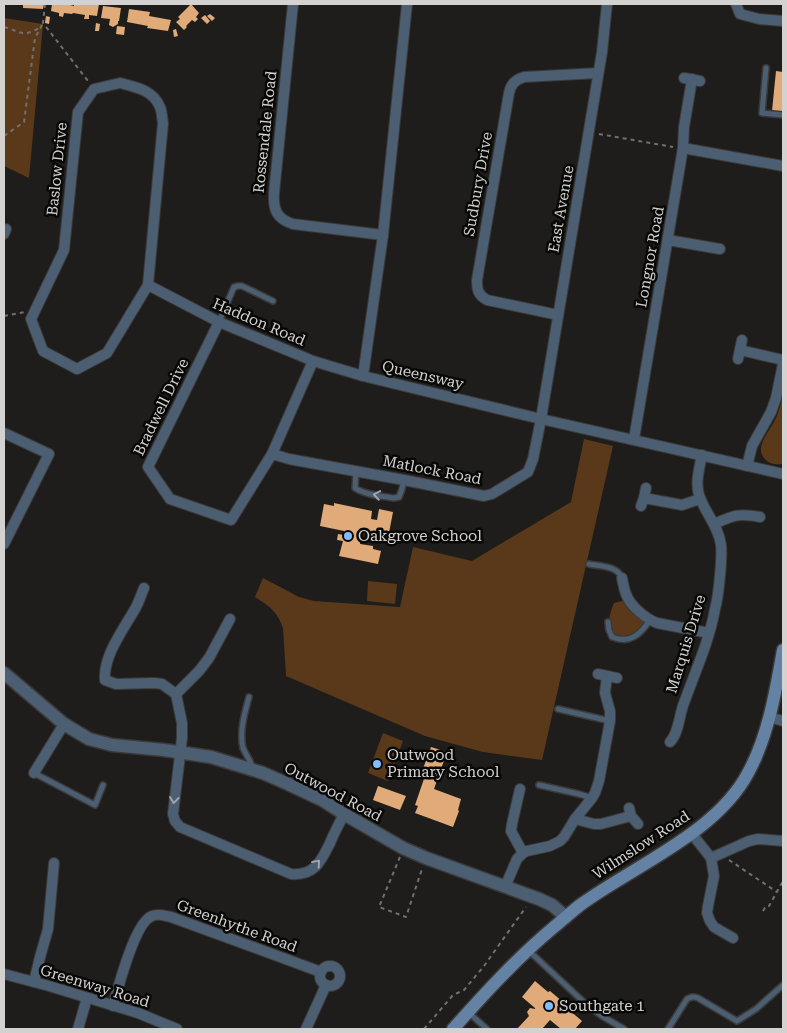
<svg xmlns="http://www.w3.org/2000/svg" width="787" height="1033" font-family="'Roboto Serif',serif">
  <rect width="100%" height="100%" fill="#1f1d1b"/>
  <g fill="#593919">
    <path d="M4 18 43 24 29 178 4 166Z"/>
    <path d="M783 394V464C777 465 769 464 765 459 753 448 770 431 775 420 779 412 781 403 783 394Z"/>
    <path d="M584 439 613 446 542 760 483 752 425 736 286 676 283 628C277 611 269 606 255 597L263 578 299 597 314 601 400 607 413 547 472 561 571 502Z"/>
    <path d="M368 581 397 584 395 604 367 601Z"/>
    <path d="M622 601H630L650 620 644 629 628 638 612 637C608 623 608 617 614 603Z"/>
    <path d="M383 733 403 741 388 781 368 773Z"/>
  </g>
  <g fill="#e1ab79">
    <path d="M23 4H44L43 9 23 8Z"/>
    <path d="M52 4H70V5L74 6V4H99L97 16 89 15V19H84L85 15 73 13 72 14 64 13 63 17 59 16V13L51 11Z"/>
    <path d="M191 4 199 13 196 17 198 19 195 22 192 20 186 26 187 27 184 30 176 22 180 19 178 17Z"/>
    <path d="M103 6 121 8 119 21H118V24L113 27 109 25 110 19 101 18Z"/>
    <path d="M129 9 150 12 149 16 171 20 168 31 147 28 148 26 127 22Z"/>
    <path d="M210 14 215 18 212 21 207 16Z"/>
    <path d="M205 15 210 21 207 24 201 18Z"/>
    <path d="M46 16 50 17 49 24 45 23Z"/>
    <path d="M96 23 100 24 99 31H95Z"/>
    <path d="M117 26 125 27 124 35 116 34Z"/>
    <path d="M176 29 178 36 174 37 173 30Z"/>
    <path d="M776 71 783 72V112L772 111Z"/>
    <path d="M334 503 372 511 371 519 377 520 379 509 393 512 388 538 362 533 360 544 373 546V549L381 551 378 564 339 556 343 541 337 540 338 534 344 535V531L320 526 324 504 334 506Z"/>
    <path d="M431 747 447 752 434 789 461 799 458 810 459 811 453 827 415 813 418 806 415 805 425 776 421 774Z"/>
    <path d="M378 786 406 796 400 810 373 800Z"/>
    <path d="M535 981 548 992 550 991 563 1002 562 1004 582 1021 575 1029H561L550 1020 542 1029H517L529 1016 527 1012 530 1008 535 1009V1008L522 997Z"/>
  </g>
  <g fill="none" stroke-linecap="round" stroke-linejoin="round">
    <defs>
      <g id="service">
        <path d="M766 68 762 113 783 115"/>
        <path d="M219 322 234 287 238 286H242L273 301"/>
        <path d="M356 472 355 488C365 495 382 496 394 498L399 497 402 489 404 480"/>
        <path d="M589 564C600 566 618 566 622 578"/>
        <path d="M608 622 609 630 612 637C630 644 640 635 650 620"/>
        <path d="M249 697C245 712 239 731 243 748 246 756 252 761 252 769"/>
        <path d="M558 709 610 721"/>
        <path d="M34 773 95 805 103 785"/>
        <path d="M539 785 579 794 592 798"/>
        <path d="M528 950 588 1006 602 1016 624 1029"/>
        <path d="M469 1013 487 1029"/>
        <path d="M668 1029 687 999C691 997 693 996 698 998L737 1021 756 1009 783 985"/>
      </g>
      <g id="minor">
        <path d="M293 4 274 193C273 210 277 219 293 224L383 235"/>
        <path d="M407 4 383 235 363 376 541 419 783 474"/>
        <path d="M736 4 740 14 759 19 783 21"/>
        <path d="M684 78 700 81"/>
        <path d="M120 83C136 87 153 90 160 107 162 112 162 118 163 123L148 285 107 353 77 369 43 351 31 319 64 250 78 112 94 89Z"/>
        <path d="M683 148 783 166"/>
        <path d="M4 234 6 229"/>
        <path d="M668 240 720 249"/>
        <path d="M148 285 219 322 313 361 363 376"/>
        <path d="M558 315 487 300C478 295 477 290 477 280L509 93C511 84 515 80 524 77L598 73"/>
        <path d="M219 322 148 467 170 499 231 520 272 454 313 361"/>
        <path d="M740 350 783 360"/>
        <path d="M738 359 742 340"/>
        <path d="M4 433 49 454 4 544"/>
        <path d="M634 439 683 148 684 127 692 79"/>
        <path d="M272 454 289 459 404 480 484 496 492 494 528 472 533 459 541 419 602 52 607 4"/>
        <path d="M747 466 752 446 771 412 776 398 783 364"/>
        <path d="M644 498 682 505 700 499"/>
        <path d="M641 506 644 498 646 488"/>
        <path d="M714 524C734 515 738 513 760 517"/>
        <path d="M622 578C623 583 624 589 626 594 630 606 645 618 657 623L709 633"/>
        <path d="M144 588C141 595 139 602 135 609 123 630 103 656 105 680L116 684 154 683 162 684 176 694 182 723V738L173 814 175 821 180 827 291 874C315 876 321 861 330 843 334 833 339 824 344 814"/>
        <path d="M598 674 617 678"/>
        <path d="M176 694 199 671 209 658 230 619"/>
        <path d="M769 717 783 721"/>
        <path d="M670 742C679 733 679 715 684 703 695 672 709 642 715 609 718 598 719 587 720 575 721 565 722 555 721 545 719 528 707 515 701 500 694 486 699 470 702 455"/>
        <path d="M34 773 64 724"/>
        <path d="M520 789 512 824 511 831 523 853"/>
        <path d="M629 808 631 816 638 824"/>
        <path d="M575 819 594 824H601L631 816"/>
        <path d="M692 834 711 858 714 876 708 906 707 913 710 921 714 927 733 938"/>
        <path d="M711 858 749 841 758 839 783 841"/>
        <path d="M505 887 517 859 523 853 527 851 550 846 560 841 564 837 575 819 592 798 595 793 599 781 610 721V711L605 693 607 676"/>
        <circle cx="330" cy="976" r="10"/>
        <path d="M4 974 49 986 138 1013 177 1029"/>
        <path d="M34 982 40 957 48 929 54 863"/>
        <path d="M113 1006C118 988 135 922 152 916 158 913 165 916 171 917L321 972"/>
        <path d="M78 1029 87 998"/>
        <path d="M306 1029 326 985"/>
      </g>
      <path id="tertiary" d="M4 673 64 724 89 739 112 745 164 750 211 757 263 773 288 784 322 800 344 814 403 848 426 858 539 899 552 905 566 917"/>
      <path id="secondary" d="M453 1029C485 993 517 958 554 927 564 919 573 910 583 903 636 865 717 832 748 773 768 737 776 690 783 650"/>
    </defs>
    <use href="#service" stroke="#3c3a38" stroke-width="8"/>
    <use href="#minor" stroke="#3c3a38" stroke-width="12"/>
    <use href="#tertiary" stroke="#3c3a38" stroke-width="15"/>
    <use href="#secondary" stroke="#3c3a38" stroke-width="15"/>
    <g stroke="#72706f" stroke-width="2" stroke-dasharray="4 4" stroke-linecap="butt">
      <path d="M45 4 43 23 88 81"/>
      <path d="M4 27C20 31 22 38 39 28"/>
      <path d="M599 134 673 147"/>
      <path d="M4 136 24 122 35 38 43 23"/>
      <path d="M4 316 25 312"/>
      <path d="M400 857 379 907 406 917 422 869"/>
      <path d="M729 860 777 892"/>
      <path d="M763 911 766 906H769L783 881"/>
      <path d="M424 1029 453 995 464 990 484 966 526 907"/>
    </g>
    <use href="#service" stroke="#4b5e72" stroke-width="5"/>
    <use href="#minor" stroke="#4b5e72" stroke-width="10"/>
    <use href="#tertiary" stroke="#4b5e72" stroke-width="12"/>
    <use href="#secondary" stroke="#6482a3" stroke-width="12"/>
  </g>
  <defs><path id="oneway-chevron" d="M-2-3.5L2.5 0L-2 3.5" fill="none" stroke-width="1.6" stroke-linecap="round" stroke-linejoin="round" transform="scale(1.25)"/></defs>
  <g stroke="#9da4ab">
    <use href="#oneway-chevron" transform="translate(377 495) rotate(-170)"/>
    <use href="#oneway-chevron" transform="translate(174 800) rotate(97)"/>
    <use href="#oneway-chevron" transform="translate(317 863) rotate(-49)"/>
  </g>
  <g fill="#83bcfb" stroke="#080807" stroke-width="2">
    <circle cx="348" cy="536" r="5"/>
    <circle cx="377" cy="764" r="5"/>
    <circle cx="549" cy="1006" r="5"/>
  </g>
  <g text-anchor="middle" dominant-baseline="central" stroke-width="5" stroke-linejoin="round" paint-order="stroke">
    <g font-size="15" fill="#d3d2d1" stroke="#080807">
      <text transform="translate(265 132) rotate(-84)">Rossendale Road</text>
      <text transform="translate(57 169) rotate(-84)">Baslow Drive</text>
      <text transform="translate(478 184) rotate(-80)">Sudbury Drive</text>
      <text transform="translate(561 209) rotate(-80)">East Avenue</text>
      <text transform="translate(650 257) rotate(-80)">Longnor Road</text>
      <text transform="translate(259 322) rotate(23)">Haddon Road</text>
      <text transform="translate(423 375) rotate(13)">Queensway</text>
      <text transform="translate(161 407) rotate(-64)">Bradwell Drive</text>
      <text transform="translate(432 470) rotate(11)">Matlock Road</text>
      <text transform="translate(686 644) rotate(-73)">Marquis Drive</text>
      <text transform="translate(333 792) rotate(28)">Outwood Road</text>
      <text transform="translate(641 845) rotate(-33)">Wilmslow Road</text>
      <text transform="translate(237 926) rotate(20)">Greenhythe Road</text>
      <text transform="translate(95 986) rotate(17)">Greenway Road</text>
    </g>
    <g font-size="15" fill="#d3d2d1" stroke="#080807" text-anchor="start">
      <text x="358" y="536">Oakgrove School</text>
      <text x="387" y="755">Outwood<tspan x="387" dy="17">Primary School</tspan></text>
      <text x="559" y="1006">Southgate 1</text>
    </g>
  </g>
  <rect width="787" height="1033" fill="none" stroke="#d3d2d1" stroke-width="10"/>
</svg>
